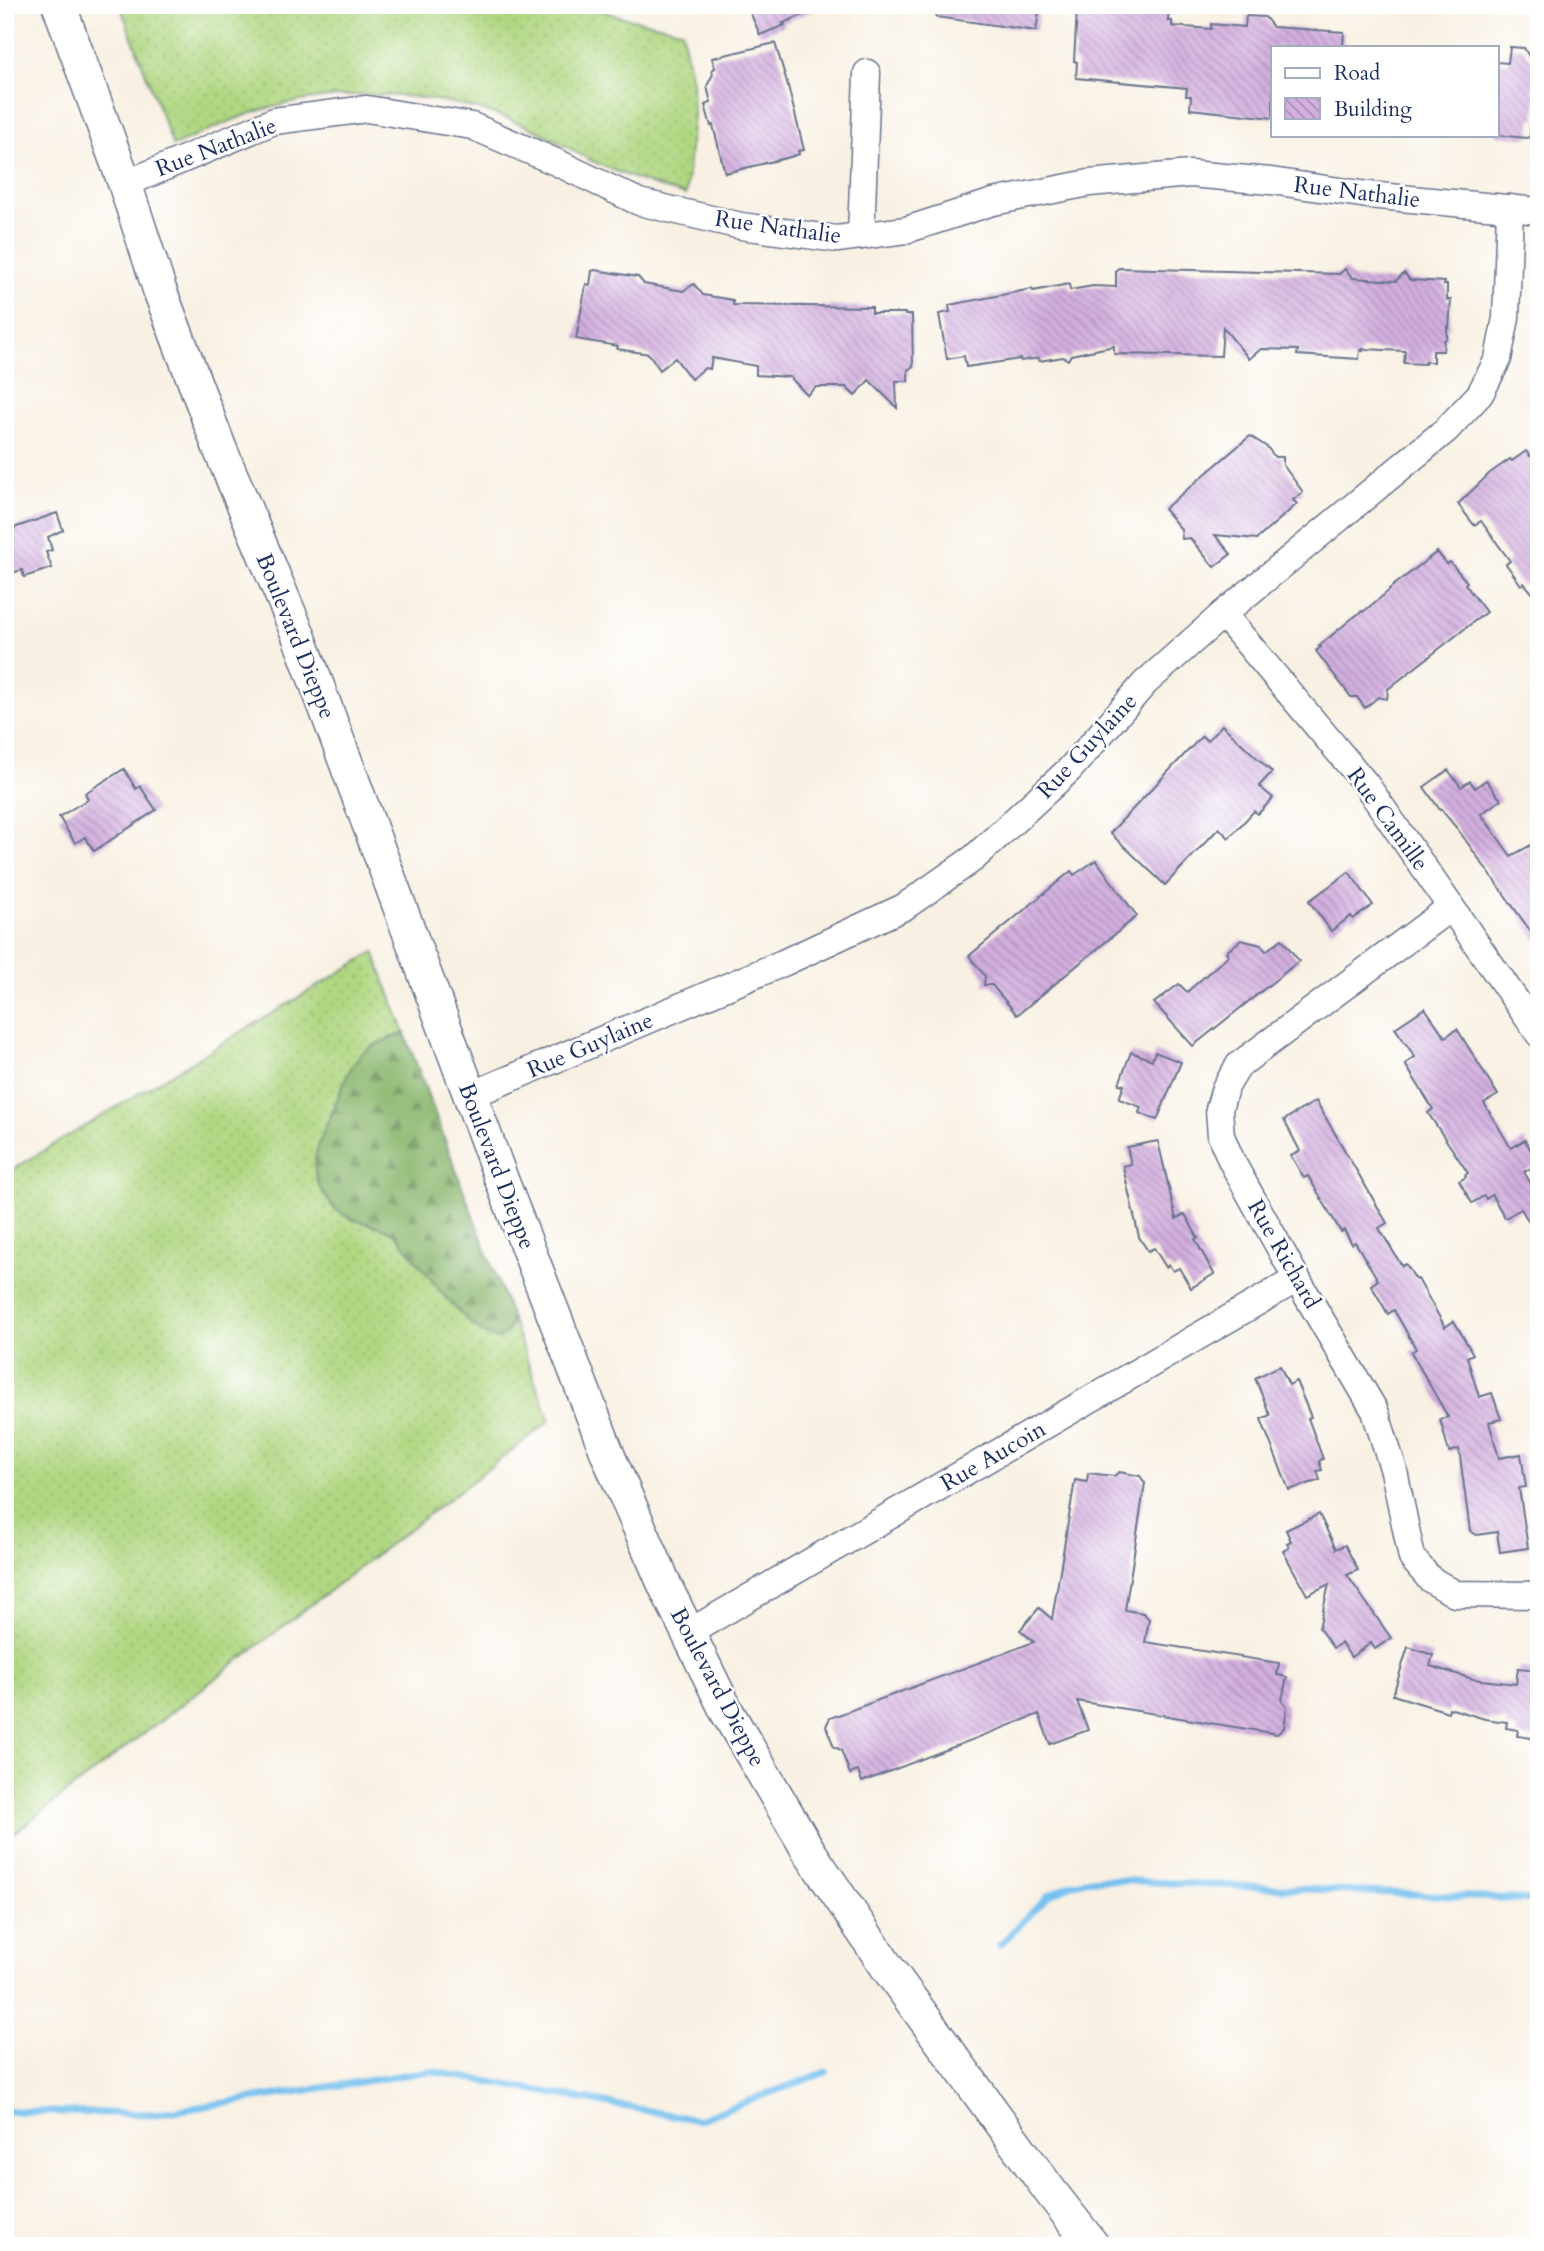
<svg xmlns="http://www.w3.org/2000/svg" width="1544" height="2251" font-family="Cardo,serif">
  <defs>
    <pattern id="grass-dots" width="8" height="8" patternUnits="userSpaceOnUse" patternTransform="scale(1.75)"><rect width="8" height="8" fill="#b0d781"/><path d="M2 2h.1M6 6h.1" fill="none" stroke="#97b972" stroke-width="1.8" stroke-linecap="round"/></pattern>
    <pattern id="forest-firs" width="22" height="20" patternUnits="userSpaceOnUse" patternTransform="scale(1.75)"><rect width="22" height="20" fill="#8cb86f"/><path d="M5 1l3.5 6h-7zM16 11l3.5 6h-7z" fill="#72965e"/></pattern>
    <pattern id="building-back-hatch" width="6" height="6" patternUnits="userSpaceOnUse" patternTransform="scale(1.75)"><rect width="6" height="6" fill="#d3afdf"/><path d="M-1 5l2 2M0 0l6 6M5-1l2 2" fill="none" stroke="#aa8fb8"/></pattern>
  </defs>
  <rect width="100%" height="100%" fill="#fff"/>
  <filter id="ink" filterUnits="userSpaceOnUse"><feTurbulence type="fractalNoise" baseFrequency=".0143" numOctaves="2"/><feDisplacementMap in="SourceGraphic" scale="14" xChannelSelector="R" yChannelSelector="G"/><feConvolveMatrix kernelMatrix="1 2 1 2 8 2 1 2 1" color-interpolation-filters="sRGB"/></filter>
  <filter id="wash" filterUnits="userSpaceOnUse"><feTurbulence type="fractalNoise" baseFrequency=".00686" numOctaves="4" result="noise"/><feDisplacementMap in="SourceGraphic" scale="28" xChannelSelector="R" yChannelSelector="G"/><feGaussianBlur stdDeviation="1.57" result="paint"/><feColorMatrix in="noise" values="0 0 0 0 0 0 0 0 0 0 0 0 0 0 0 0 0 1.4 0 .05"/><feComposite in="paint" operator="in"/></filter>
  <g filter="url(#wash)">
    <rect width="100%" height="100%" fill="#f8f0e2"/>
    <g fill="url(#grass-dots)" stroke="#668370" stroke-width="2">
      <path d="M120 5H586L614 15 682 30 692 82 693 114 686 195C653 186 621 174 590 160 571 150 553 138 534 129 445 90 345 84 252 113 225 122 199 135 173 146Z"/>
      <path d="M374 952 405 1034 389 1038 350 1070 325 1128 315 1172 321 1189 334 1209 356 1220 388 1229 397 1235C426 1270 451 1312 490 1337L510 1326 511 1317 550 1421 5 1840V1174Z"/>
    </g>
    <path fill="url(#forest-firs)" stroke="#547466" stroke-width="2" d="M405 1034 511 1317C510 1328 507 1334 498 1339 463 1329 420 1264 397 1235 378 1221 350 1225 334 1207 325 1197 315 1182 315 1169 314 1148 324 1131 332 1113 341 1092 347 1066 365 1051 377 1042 390 1038 405 1034Z"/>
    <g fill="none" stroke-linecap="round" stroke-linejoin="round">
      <g stroke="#74c0ee" stroke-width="7">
        <path d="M1000 1945 1048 1896 1072 1884 1090 1879 1539 1900"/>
        <path d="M5 2111 154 2114 430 2071 698 2120 826 2072"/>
      </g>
    </g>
    <g id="blocks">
      <g fill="url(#building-back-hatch)">
        <path d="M747 5H824V6L783 23 785 25 760 35Z"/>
        <path d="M937 5H1040L1036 31 936 17Z"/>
        <path d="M1127 5H1169L1168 21H1172V26L1211 29V24L1245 27 1246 16 1265 17 1273 27 1344 32 1343 47H1273V118L1190 109 1191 96H1186L1187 88 1076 78 1077 62 1074 61 1077 10 1084 11 1085 6 1127 8Z"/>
        <path d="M775 43 787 82 804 150 798 151 799 154 790 157 725 173 713 125 711 126 705 105 711 103 707 86 713 74 712 70 715 68 712 58Z"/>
        <path d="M1510 47 1524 48 1530 58 1536 59 1533 94H1537L1535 119H1531L1530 136 1527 138 1497 135V62L1508 63Z"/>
        <path d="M1119 268 1339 274 1345 269 1353 278 1396 281 1404 273 1410 280 1445 282 1444 285H1447V300H1451L1449 328 1447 327V338L1444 340 1443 351H1433V362H1425V364L1404 363 1405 351 1363 349V351L1360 350 1359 359 1297 355 1298 350 1261 349 1249 359 1223 327 1221 356 1114 354V346L1071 355 1068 360 1063 357 1039 361V358L1021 361 1020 359 966 367 964 356 947 359 939 314 950 312 949 305 1032 289 1033 291 1069 284 1070 290 1093 286 1116 287V270Z"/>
        <path d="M595 270 638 277 644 284 683 291 694 284 703 295 733 300V305L872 307V313H905V315H912L913 366 908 370V381H896L897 408 869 380 855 396 846 387H816L807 395 790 377 756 375V366L712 358 710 369 705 368 691 379 675 358 660 370 649 354 617 349 618 346 576 339 586 284 590 285 592 271Z"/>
        <path d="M1250 436 1267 447 1275 457H1283V465L1303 492 1293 500 1297 504 1257 539 1215 535 1231 554 1214 567 1190 538 1182 539 1181 529 1164 509Z"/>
        <path d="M1539 448V601L1524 583 1521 585 1506 564 1510 561 1481 521 1474 525 1458 504 1490 473 1510 459 1512 461 1526 451 1530 456Z"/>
        <path d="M57 513 63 530 48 537 52 550 46 552 52 568 24 577 22 570 5 575V531Z"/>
        <path d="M1437 552 1447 564 1450 562 1467 582 1465 584 1486 612 1388 689 1387 699 1378 697 1365 708 1357 697H1351L1316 651 1321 647 1319 646 1350 620 1362 611 1363 612 1390 590 1389 589Z"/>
        <path d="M1222 725 1272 772 1259 786 1273 798 1258 814 1254 811 1229 838 1219 828 1165 885 1110 833 1202 736 1207 741Z"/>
        <path d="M124 769 136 789 140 786 156 810 94 851 85 837 75 843 59 817 88 799 85 793Z"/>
        <path d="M1448 770 1461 787 1470 781 1475 788 1486 780 1501 800 1481 814 1511 856 1531 845 1539 856V943L1459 831 1441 809 1440 810 1424 787Z"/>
        <path d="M1096 860 1137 916 1017 1015 992 985H984L985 976 969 956 1071 871 1074 875Z"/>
        <path d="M1349 872 1373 905 1353 919 1351 916 1331 931 1309 901Z"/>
        <path d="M1282 939 1299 961 1193 1046 1154 1003 1179 984 1187 992 1229 955 1226 952 1241 940 1261 945 1266 951Z"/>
        <path d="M1425 1008 1445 1037 1457 1029 1498 1095 1484 1103 1511 1148 1525 1140 1539 1164 1524 1172 1539 1197V1238L1521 1209 1505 1218 1492 1195 1486 1199 1484 1196 1472 1203 1459 1181 1466 1177 1465 1175 1468 1173 1428 1113 1433 1109 1405 1064 1415 1057 1395 1028Z"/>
        <path d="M1131 1052 1152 1060 1155 1052 1181 1062 1157 1120 1139 1113 1141 1107 1119 1099 1124 1085 1119 1084Z"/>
        <path d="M1316 1101 1387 1223 1379 1228 1402 1266 1406 1264 1416 1280 1418 1279 1445 1327 1454 1321 1473 1354 1467 1357 1479 1397 1492 1393 1501 1419 1489 1422 1499 1458 1521 1454 1526 1487 1519 1488 1528 1548 1500 1552 1497 1532 1477 1535 1470 1531 1459 1449 1449 1452 1440 1419 1448 1417 1411 1352 1416 1349 1394 1310 1388 1314 1371 1285 1378 1280 1355 1242 1352 1244 1344 1230 1341 1232 1308 1176 1304 1178 1291 1156 1300 1151 1284 1120Z"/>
        <path d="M1158 1141 1176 1219 1185 1214 1198 1238 1195 1239 1214 1274 1191 1288 1179 1268 1173 1271 1169 1265 1166 1267 1154 1248 1148 1251 1139 1237 1125 1176 1123 1166 1131 1164 1127 1147Z"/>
        <path d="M1280 1366 1289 1385 1296 1381 1311 1417 1308 1418 1323 1459 1319 1461 1322 1470 1317 1471 1320 1480 1289 1490 1261 1419 1270 1415 1255 1378Z"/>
        <path d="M1119 1472 1140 1476 1145 1483 1125 1610 1143 1613 1149 1619 1145 1642 1279 1663 1277 1675 1287 1677 1282 1700 1287 1707 1284 1728 1277 1734 1077 1701 1088 1730 1050 1744 1039 1714 862 1782 858 1771 850 1774 841 1750 834 1747 826 1726 830 1718 1034 1642 1020 1630 1039 1608 1052 1619 1075 1480 1087 1482 1088 1473 1114 1476Z"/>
        <path d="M1319 1514 1336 1549 1345 1545 1358 1570 1347 1575 1391 1638 1375 1649 1371 1643 1351 1657 1341 1643 1333 1648 1319 1628 1329 1584 1307 1595 1283 1551 1289 1548 1287 1543 1291 1541 1286 1530Z"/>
        <path d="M1408 1647 1433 1655 1430 1666 1473 1679 1516 1684 1518 1668 1539 1670V1739L1517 1736 1518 1730 1506 1728 1507 1722 1485 1719 1449 1708 1448 1712 1393 1695Z"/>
      </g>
    </g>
  </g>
  <g filter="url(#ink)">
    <use href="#blocks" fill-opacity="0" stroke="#68738c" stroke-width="2"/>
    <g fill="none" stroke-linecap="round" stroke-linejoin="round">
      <defs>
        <g id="minor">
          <path d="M125 184 274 121 367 109 472 126 558 163 639 202 741 226 837 239 906 230 993 202 1089 183 1190 174 1271 181 1368 195 1539 211"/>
          <path d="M861 236 867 73"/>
          <path d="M1223 614 1365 783 1539 1034"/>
          <path d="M1451 907 1239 1065 1225 1088 1219 1109 1221 1136 1232 1162 1297 1279 1375 1411 1394 1471 1412 1558 1430 1579 1455 1594 1539 1595"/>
          <path d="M469 1096 783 963 904 907 974 858 1070 769 1145 683 1223 614 1446 430 1480 394 1498 359 1506 318 1510 208"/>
          <path d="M688 1633 1297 1279"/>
        </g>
        <path id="major" d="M59 5 125 184 160 291 220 449 298 634 502 1181 610 1460 666 1588 727 1712 810 1853 887 1967 1050 2191 1093 2246"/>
      </defs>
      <use href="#minor" stroke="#68738c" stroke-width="29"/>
      <use href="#major" stroke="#68738c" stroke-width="36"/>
      <use href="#minor" stroke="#fff" stroke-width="26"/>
      <use href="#major" stroke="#fff" stroke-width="33"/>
    </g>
  </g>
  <g text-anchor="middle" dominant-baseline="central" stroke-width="5" stroke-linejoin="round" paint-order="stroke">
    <g font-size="23" fill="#1b2f5e" stroke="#fff">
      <text transform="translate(216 147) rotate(-21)">Rue Nathalie</text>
      <text transform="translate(1357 192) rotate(7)">Rue Nathalie</text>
      <text transform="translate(778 227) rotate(8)">Rue Nathalie</text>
      <text transform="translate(296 636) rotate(68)">Boulevard Dieppe</text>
      <text transform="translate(1087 746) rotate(-47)">Rue Guylaine</text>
      <text transform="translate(1388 819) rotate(54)">Rue Camille</text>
      <text transform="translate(590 1045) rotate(-23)">Rue Guylaine</text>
      <text transform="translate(497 1166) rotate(69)">Boulevard Dieppe</text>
      <text transform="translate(1284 1254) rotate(60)">Rue Richard</text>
      <text transform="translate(993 1456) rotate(-30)">Rue Aucoin</text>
      <text transform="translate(718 1687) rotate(62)">Boulevard Dieppe</text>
    </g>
  </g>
  <rect width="1544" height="2251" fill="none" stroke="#fff" stroke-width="28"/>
  <rect x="1271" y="46" width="228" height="91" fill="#ffffff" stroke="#a4acbf" stroke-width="2"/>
  <rect x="1285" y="68" width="35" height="10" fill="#ffffff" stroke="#a4acbf" stroke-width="2"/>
  <text x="1334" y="80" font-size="21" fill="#1b2f5e">Road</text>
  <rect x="1285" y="98" width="35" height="21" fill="url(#building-back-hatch)" stroke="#a4acbf" stroke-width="2"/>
  <text x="1334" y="116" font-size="21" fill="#1b2f5e">Building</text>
</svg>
